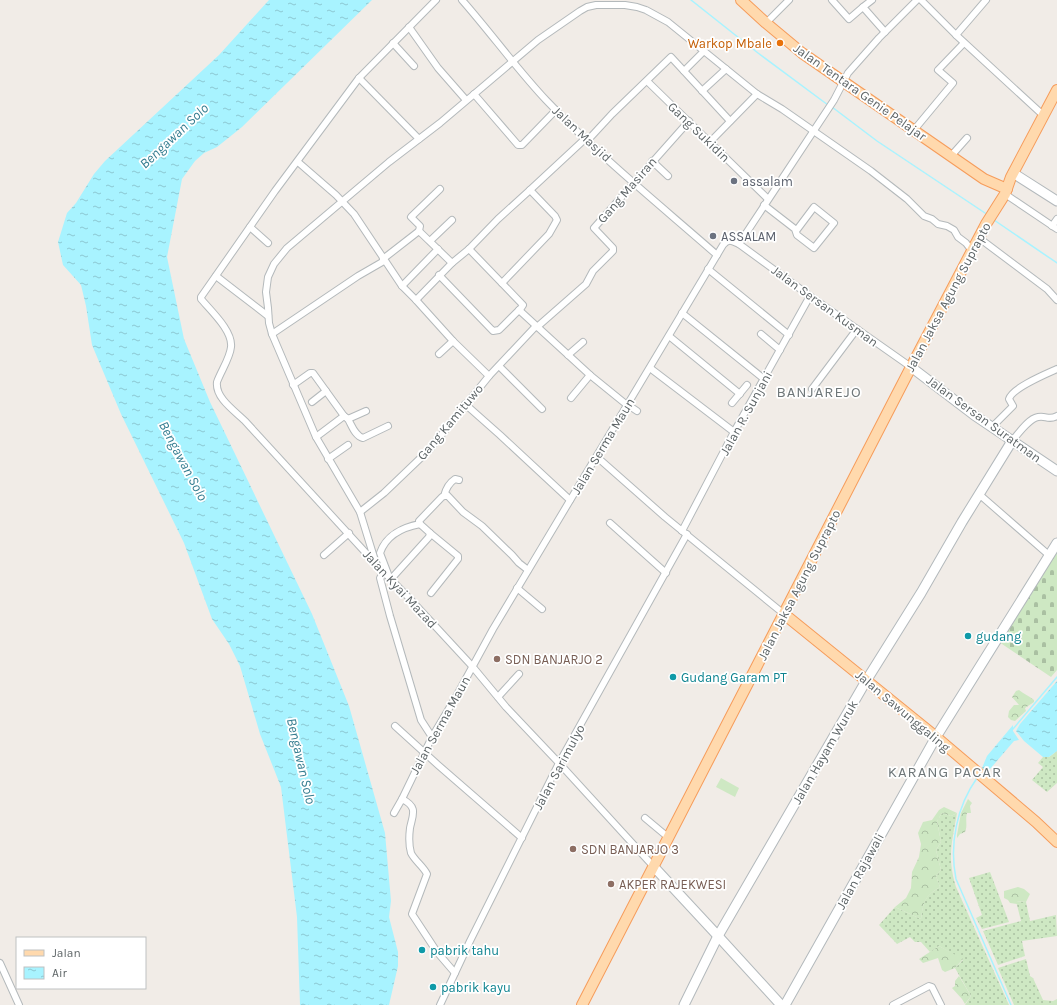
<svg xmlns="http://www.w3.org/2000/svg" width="1057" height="1005" font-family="Karla,sans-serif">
  <defs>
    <pattern id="grass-dots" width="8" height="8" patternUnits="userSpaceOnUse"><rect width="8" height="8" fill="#cee8c3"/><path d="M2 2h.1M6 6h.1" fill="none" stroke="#aac0a2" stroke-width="1.8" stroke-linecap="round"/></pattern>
    <pattern id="forest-crowns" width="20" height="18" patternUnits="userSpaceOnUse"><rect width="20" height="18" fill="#cee8c3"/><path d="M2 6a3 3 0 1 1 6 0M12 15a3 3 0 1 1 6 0" fill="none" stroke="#aac0a2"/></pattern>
    <pattern id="cemetery-stones" width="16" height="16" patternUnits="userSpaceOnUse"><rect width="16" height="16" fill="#cee8c3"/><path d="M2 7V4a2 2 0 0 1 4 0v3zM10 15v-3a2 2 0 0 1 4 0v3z" fill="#aac0a2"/></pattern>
    <pattern id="water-ripples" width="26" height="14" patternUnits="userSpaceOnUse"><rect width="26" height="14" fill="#a8f3ff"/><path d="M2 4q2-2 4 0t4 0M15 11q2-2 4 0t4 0" fill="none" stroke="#8cc8d2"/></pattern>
  </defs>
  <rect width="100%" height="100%" fill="#f1ece7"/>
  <g fill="url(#grass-dots)">
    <path d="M1057 751V783L1047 792 1032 780 1043 767 1038 763 1043 757H1049Z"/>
    <path d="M942 813 951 816 957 813C952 842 947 857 956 887L1009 1005H965L971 996 955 968 963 960 939 946 930 952 921 942H915L910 937 897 944 879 925 895 907 921 919C924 900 924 897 940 887L936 876 941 870 936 850 941 842 937 821Z"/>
    <path d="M990 872 1009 922 982 929 976 918 982 915 969 878Z"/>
    <path d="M1016 901 1026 902 1030 921 1056 915 1057 936 1022 941 1025 956 998 965 983 931 1021 921Z"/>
    <path d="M1026 959 1030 976 1033 978 1043 1000 1053 1001 1057 999V1005H1014L998 968Z"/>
  </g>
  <g fill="url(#forest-crowns)">
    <path d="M1019 690C1024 694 1029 696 1034 700V702L1025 708 1026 711 1015 721 1011 720 1008 717 1009 711 1014 705H1019L1012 697 1016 691Z"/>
    <path d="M968 799 972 803 970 806 971 813H967C965 820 968 826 965 832L960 834 957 838V835L961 813Z"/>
    <path d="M944 807 957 813 951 816 942 813 937 821 941 842 936 850 941 870 936 876 940 887C924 897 924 901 921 919L895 907 906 898 911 888 912 872 919 857 921 844 918 833 923 822 932 820 939 810Z"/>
    <path d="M1018 887 1024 889 1030 894 1026 902 1017 901V904L1010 903 1008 900 1004 898V891Z"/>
    <path d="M939 946 963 959 955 968 945 972 942 970 938 958 923 963 919 959Z"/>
    <path d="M959 976 971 996 965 1004 962 999 952 988 955 986V981Z"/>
  </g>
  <path fill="url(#cemetery-stones)" d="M1057 549V670L1051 677 999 642Z"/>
  <path fill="#cee8c3" d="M721 778 739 788 735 797 716 787Z"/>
  <g fill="url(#water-ripples)">
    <path d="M269 0H372L242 127 217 147 204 153 195 161 182 179 167 257 184 339 210 402 312 614 349 706 385 833 391 901 389 917 398 952V966L389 1005H300L297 917 281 787 260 734 240 666 229 644 212 619 184 543 121 414 92 345 86 306 81 285 63 265 58 242 67 213 76 203 94 174 105 161 219 55Z"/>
    <path d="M1057 681V751L1049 757H1043L1024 741 1016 731 1020 724Z"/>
    <path d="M1013 725V731L1019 740 1014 741 990 769 985 771 982 768 987 756Z"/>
  </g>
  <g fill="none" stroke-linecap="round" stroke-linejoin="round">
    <g stroke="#a8f3ff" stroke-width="1.5">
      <path d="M691 0 758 53 828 105"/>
      <path d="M832 107 877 141 988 215"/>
      <path d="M994 220 1057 263"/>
      <path d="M1013 729 1057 677"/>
      <path d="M977 778C957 806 949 844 956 879L1011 1005"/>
    </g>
    <defs>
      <g id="street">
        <path d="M436 0 359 78 275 191 201 297V299C211 311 233 331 231 347 230 358 221 371 217 382 215 398 235 411 245 421L376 564 411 600 472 666 506 707 559 763 654 867"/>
        <path d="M462 0C491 33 516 68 546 100 598 155 660 205 717 255"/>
        <path d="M832 0 849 19 863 7"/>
        <path d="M872 0 863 7 885 32"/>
        <path d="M921 0 956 35 1044 116"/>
        <path d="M766 23 789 0"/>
        <path d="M409 27 438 68 466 100"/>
        <path d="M956 35 986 0"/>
        <path d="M393 43 414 66"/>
        <path d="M684 71 704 51"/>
        <path d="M359 78 419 139"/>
        <path d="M647 81 768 199"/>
        <path d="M702 91 726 69"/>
        <path d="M474 94 518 145H522L524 143 556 110"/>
        <path d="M914 130 953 83 938 70 964 43"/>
        <path d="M588 140 612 114 671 57 730 121"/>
        <path d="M709 143 757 94"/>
        <path d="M951 156 967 138"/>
        <path d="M652 161 668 176"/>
        <path d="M298 162 336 195 354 214 402 286 416 300 453 341 489 376"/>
        <path d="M1005 194 1057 229"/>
        <path d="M764 205 795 229 797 235 814 248 834 223 814 207 796 231"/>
        <path d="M1052 226 1057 219"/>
        <path d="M250 227 268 243"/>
        <path d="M419 231 452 263"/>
        <path d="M979 238 1047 289 1057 300"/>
        <path d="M430 241 452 220"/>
        <path d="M739 244 834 100 848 73 879 38 917 0"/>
        <path d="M383 259 419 231 420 226 411 217 440 189"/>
        <path d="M708 269 789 335"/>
        <path d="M439 275 493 331 499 330 521 308 523 305 469 249"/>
        <path d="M216 276 268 316"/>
        <path d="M502 283 549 234 557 220 555 216 530 190 586 138"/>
        <path d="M402 286 438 249"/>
        <path d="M416 300 452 263 469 249 498 219 530 190"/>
        <path d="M519 310 590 375 627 405"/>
        <path d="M682 313 764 379"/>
        <path d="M537 327 586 284 593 271 613 251V248L594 228 689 121"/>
        <path d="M272 334 358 276 384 261"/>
        <path d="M761 334 780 350"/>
        <path d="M669 336 740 394"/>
        <path d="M439 354 453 341"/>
        <path d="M568 355 583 342"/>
        <path d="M499 366 542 409"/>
        <path d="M650 368 734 432"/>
        <path d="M293 385 310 373H313L344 416 348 419 366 411"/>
        <path d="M812 389 857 329"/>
        <path d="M571 398 590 375"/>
        <path d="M312 402 326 391"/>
        <path d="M732 403 747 385"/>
        <path d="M465 404 500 435 570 500"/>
        <path d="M628 405 637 411"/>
        <path d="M348 419C352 426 355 436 363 438L388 426"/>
        <path d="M992 427 1013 406 1009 399C1012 388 1046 374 1057 369"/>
        <path d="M316 437 344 416"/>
        <path d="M1012 441C1019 433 1028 419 1038 417 1046 415 1048 421 1057 416"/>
        <path d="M597 457 665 517 784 614"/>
        <path d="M328 459 348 445"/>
        <path d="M980 495 1050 556"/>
        <path d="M444 496C446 488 449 483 455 479L459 480"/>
        <path d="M360 512 384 493 430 449 489 376 536 326"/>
        <path d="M610 523 666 573"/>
        <path d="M682 531 734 432 810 296"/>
        <path d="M430 533 458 556V559L431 593"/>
        <path d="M324 555 349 533"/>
        <path d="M376 564 360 512 316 437 272 334 269 323 268 308 266 292 268 277 274 264 287 248 389 162 440 123 538 40 580 11 587 7 596 5H625L637 7 646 10 668 22 757 94 782 109 871 171 907 199 924 216 932 219 938 224 947 226 954 230 958 237 966 243 972 251"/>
        <path d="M386 574 383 573 380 578 390 616 421 720 432 737"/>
        <path d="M388 574 380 553C386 535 404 527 420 524"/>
        <path d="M391 579 429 537 430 533 420 524 419 521 442 497 447 495 463 512 482 526 512 555 519 563 528 570"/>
        <path d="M517 588 542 609"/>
        <path d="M498 697 519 674"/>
        <path d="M395 726 438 765 522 838"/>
        <path d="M394 813 402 799"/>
        <path d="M645 818 669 838"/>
        <path d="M0 963 19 1005"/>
        <path d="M455 973 437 952 412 914 427 874C423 866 415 861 411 853 409 846 409 836 410 828 413 814 418 807 402 799L432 737 457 695 493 629 723 245C729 238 732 241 739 244L810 296 911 367"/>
        <path d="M440 1005 470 941 559 763 687 534"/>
        <path d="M893 1005 929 986 932 987 941 1005"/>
      </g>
      <g id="secondary">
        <path d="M1013 173 1057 201"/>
        <path d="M911 367 974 415 1057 471"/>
        <path d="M654 867 718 936 781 1005"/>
        <path d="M684 1005 718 936 866 681 921 593 962 522 1012 441"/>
        <path d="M785 1005 936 737 1057 543"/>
      </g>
      <g id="primary">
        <path d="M741 0 766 23 802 53 984 179 1007 189"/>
        <path d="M784 614 936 737 1036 822 1057 842"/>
        <path d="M582 1005 911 367 986 224 1005 194 1011 177 1057 90"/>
      </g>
    </defs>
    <use href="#street" stroke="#b4b9bb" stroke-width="8"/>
    <use href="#secondary" stroke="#b3b9bc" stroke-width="11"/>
    <use href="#primary" stroke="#f69c5b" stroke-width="12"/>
    <use href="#street" stroke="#fff" stroke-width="6"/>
    <use href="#secondary" stroke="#fff" stroke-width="9"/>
    <use href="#primary" stroke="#ffd9ad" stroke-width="10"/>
  </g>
  <circle fill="#e8710a" stroke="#fff" stroke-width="1.5" cx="780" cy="43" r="4"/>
  <g fill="#6b7280" stroke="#fff" stroke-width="1.5">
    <circle cx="734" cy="181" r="4"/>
    <circle cx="713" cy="236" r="4"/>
  </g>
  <g fill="#0f9aa8" stroke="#fff" stroke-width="1.5">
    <circle cx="968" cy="636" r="4"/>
    <circle cx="673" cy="677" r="4"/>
    <circle cx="422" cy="950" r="4"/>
    <circle cx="433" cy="987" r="4"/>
  </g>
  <g fill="#8d6e63" stroke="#fff" stroke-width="1.5">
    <circle cx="497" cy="659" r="4"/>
    <circle cx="573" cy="849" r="4"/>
    <circle cx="611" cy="884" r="4"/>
  </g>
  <g text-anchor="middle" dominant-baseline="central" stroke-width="3.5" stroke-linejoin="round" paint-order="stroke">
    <g font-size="13" fill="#c56008" stroke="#fff" text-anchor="end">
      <text x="772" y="43">Warkop Mbale</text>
    </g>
    <g font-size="13" fill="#5e6567" stroke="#fff">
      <text transform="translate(860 92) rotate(35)">Jalan Tentara Genie Pelajar</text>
      <text transform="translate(699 132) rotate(44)">Gang Sukidin</text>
      <text transform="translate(582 134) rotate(43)">Jalan Masjid</text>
      <text transform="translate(627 190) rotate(-49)">Gang Masiran</text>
      <text transform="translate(948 297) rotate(-62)">Jalan Jaksa Agung Suprapto</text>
      <text transform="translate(825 306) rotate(36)">Jalan Sersan Kusman</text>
      <text transform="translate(746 413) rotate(-61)">Jalan R. Sunjani</text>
      <text transform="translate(984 419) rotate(36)">Jalan Sersan Suratman</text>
      <text transform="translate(450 422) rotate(-50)">Gang Kamituwo</text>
      <text transform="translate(603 446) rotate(-59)">Jalan Serma Maun</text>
      <text transform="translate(799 585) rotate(-63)">Jalan Jaksa Agung Suprapto</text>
      <text transform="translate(400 589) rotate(47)">Jalan Kyai Mazad</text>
      <text transform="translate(903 711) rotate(40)">Jalan Sawunggaling</text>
      <text transform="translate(440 725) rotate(-61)">Jalan Serma Maun</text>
      <text transform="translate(825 752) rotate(-60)">Jalan Hayam Wuruk</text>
      <text transform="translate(559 767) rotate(-62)">Jalan Sarimulyo</text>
      <text transform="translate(860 871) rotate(-61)">Jalan Rajawali</text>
    </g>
    <g font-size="13" fill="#5b616d" stroke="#fff" text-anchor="start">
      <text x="742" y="181">assalam</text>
      <text x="721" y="236">ASSALAM</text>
    </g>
    <g font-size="13" fill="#0d838f" stroke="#fff" text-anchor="start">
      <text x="976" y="636">gudang</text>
      <text x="681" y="677">Gudang Garam PT</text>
      <text x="430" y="950">pabrik tahu</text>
      <text x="441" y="987">pabrik kayu</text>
    </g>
    <g font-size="13" fill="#785e54" stroke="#fff" text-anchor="start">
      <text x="505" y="659">SDN BANJARJO 2</text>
      <text x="581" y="849">SDN BANJARJO 3</text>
      <text x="619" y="884">AKPER RAJEKWESI</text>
    </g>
    <g font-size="14" font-style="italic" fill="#367e91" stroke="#fff">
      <text transform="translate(174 136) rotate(-43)">Bengawan Solo</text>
      <text transform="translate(183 461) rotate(62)">Bengawan Solo</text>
      <text transform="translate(301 761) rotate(77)">Bengawan Solo</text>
    </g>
    <g font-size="15" letter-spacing="1" fill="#6f7779" stroke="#fff">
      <text x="819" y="392">BANJAREJO</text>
      <text x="945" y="772">KARANG PACAR</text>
    </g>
  </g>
  <rect x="16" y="937" width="130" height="52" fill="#ffffff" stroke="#bfc1c2"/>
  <rect x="24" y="950" width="20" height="6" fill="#ffd9ad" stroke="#bfc1c2"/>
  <text x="52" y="957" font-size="12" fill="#5e6567">Jalan</text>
  <rect x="24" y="967" width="20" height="12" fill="url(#water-ripples)" stroke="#bfc1c2"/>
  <text x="52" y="977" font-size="12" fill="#5e6567">Air</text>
</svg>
